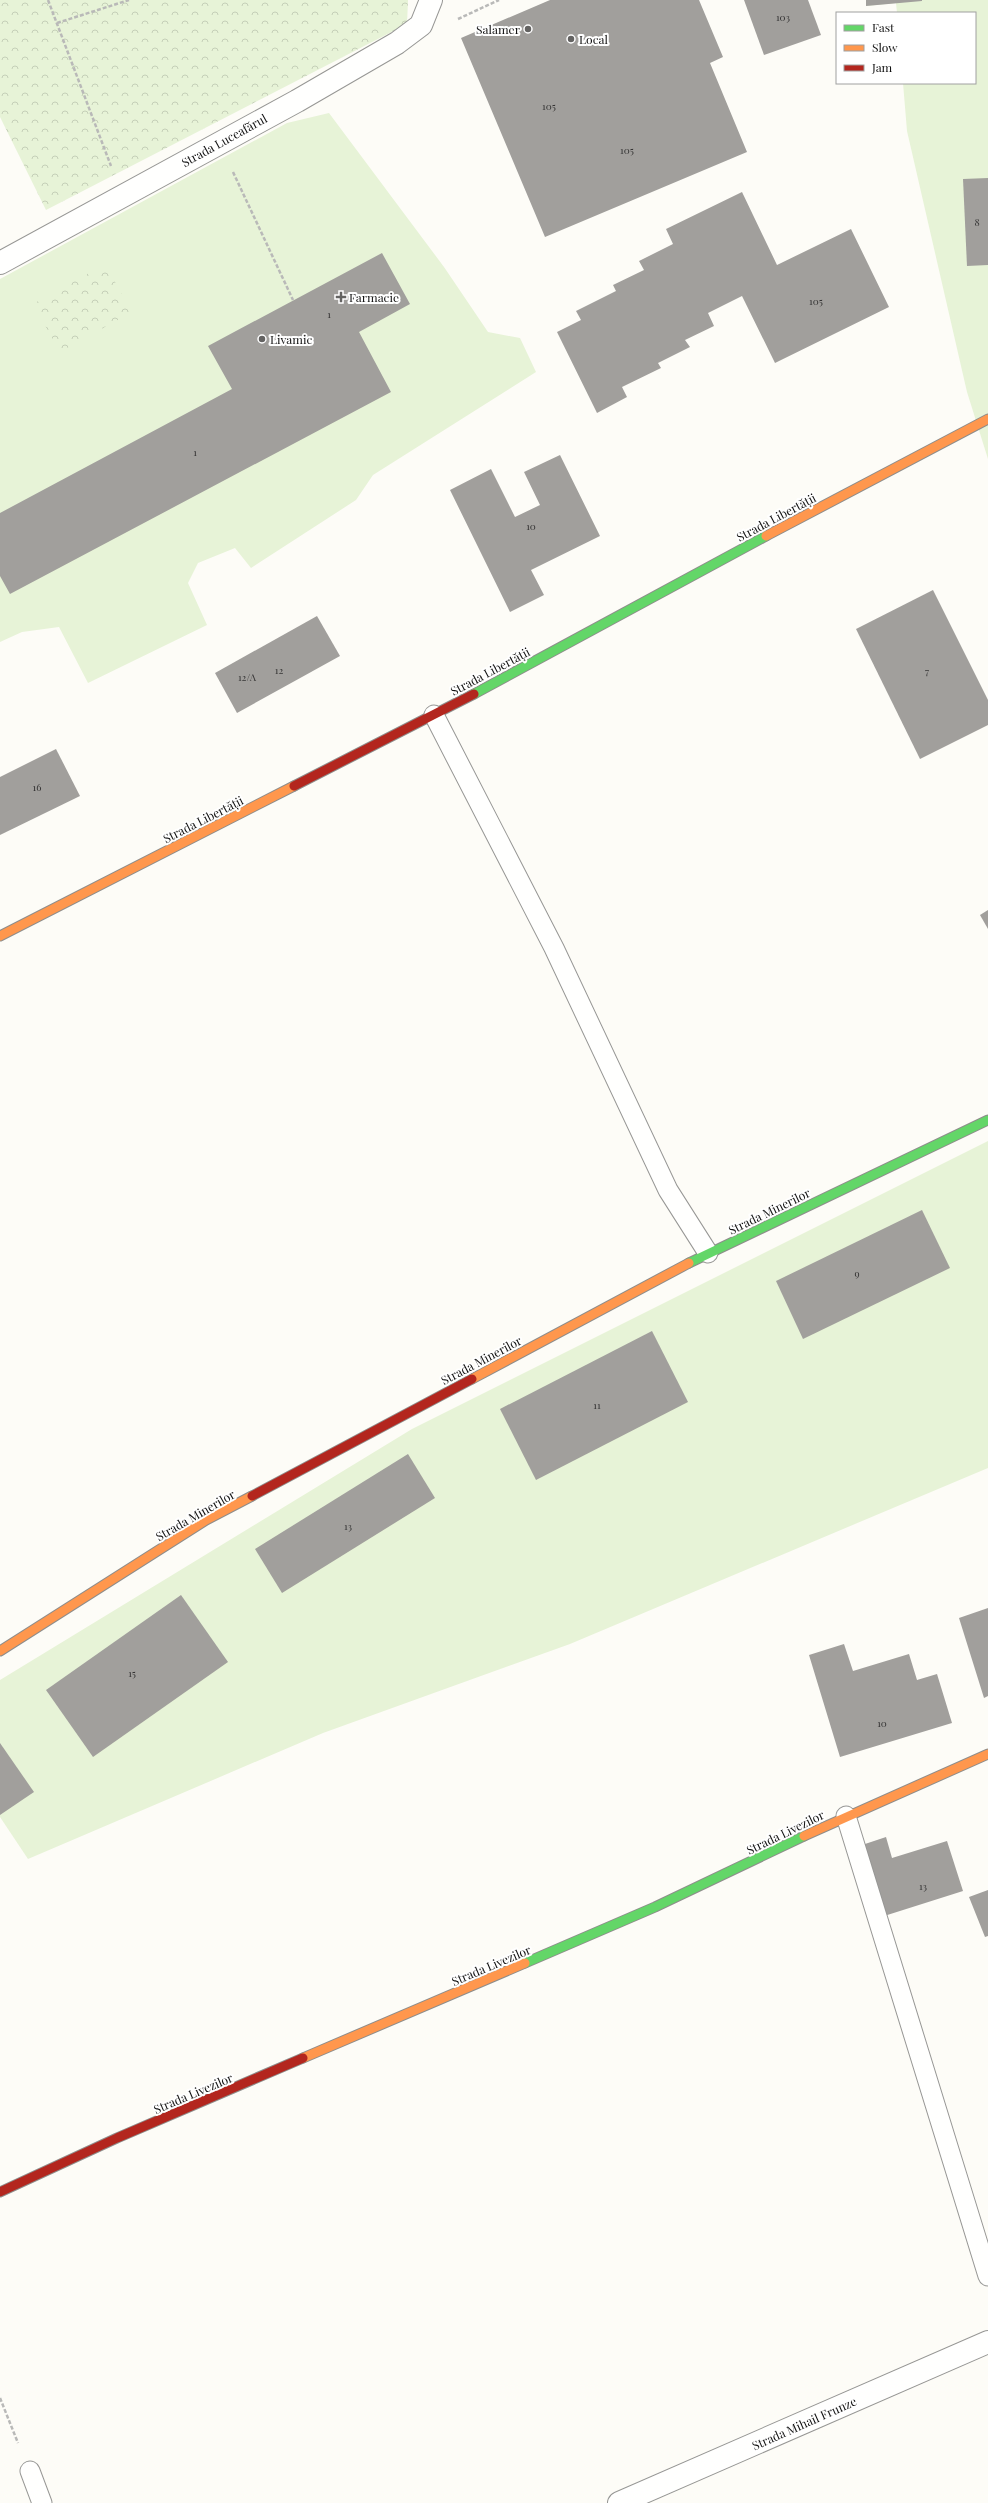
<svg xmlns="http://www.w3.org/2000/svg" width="988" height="2503" font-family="'Playfair Display',serif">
  <defs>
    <pattern id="park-crowns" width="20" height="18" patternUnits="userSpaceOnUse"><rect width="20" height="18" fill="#e7f3d7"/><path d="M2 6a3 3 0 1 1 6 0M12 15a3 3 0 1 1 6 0" fill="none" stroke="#c5cfb8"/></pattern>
  </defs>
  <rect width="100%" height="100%" fill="#fdfcf7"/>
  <g fill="#e7f3d7">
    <path d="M866 0H988V459L967 392 907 131 903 83H975V13H897L896 3 866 6Z"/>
    <path d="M329 113 444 267 488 332 520 338 536 372 373 475 356 500 251 568 235 548 198 563 188 583 207 625 88 683 59 627 22 632 0 642V279L287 123Z"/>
    <path d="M988 1141V1468L570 1644 323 1733 28 1859 0 1817V1680L412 1429Z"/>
  </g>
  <g fill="url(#park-crowns)">
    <path d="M0 0H408V1L407 24 46 210 0 117Z"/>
    <path d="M105 264 132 312 60 352 33 304Z"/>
  </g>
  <g fill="#a19f9c">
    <path d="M550 0H699L723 57 710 63 747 152 545 237 461 38Z"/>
    <path d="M744 0H808L821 35 764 55Z"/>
    <path d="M866 0H922V1L866 6Z"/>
    <path d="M988 178V265L967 266 963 179Z"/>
    <path d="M742 192 777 265 851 229 889 307 775 363 742 296 708 313 714 326 685 340 690 347 658 363 661 368 622 387 627 397 597 413 557 332 581 320 576 311 616 291 613 285 644 270 639 261 673 244 666 229Z"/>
    <path d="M382 253 410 304 359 332 391 392 10 594 0 576V513L232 389 208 346Z"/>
    <path d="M560 455 600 536 531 570 544 595 510 612 450 490 491 469 515 517 540 505 524 472Z"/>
    <path d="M933 590 988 700V725L920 759 856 629Z"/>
    <path d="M317 616 340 656 237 713 215 673Z"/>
    <path d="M56 749 80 796 0 835V777Z"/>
    <path d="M988 910V929L980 915Z"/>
    <path d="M922 1210 950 1268 803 1339 776 1281Z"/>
    <path d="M652 1331 688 1402 536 1480 500 1409Z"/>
    <path d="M408 1454 435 1498 282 1593 255 1549Z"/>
    <path d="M181 1595 228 1662 93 1757 46 1690Z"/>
    <path d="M988 1608V1696L984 1698 959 1618Z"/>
    <path d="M844 1644 853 1671 909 1654 917 1680 937 1674 952 1723 840 1757 809 1655Z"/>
    <path d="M0 1743 34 1792 0 1815Z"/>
    <path d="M886 1837 892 1858 947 1841 963 1891 881 1917 859 1846Z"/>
    <path d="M988 1890V1936L985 1937 969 1897Z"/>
  </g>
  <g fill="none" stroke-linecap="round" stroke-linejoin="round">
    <defs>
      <g id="lane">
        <path d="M434 715 554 948 668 1190 708 1253"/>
        <path d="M846 1816 988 2276"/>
        <path d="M30 2471 42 2503"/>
      </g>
      <g id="street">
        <path d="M0 263 297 101 397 43 421 25 431 0"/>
        <path d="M619 2503 988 2342"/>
      </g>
      <g id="fast">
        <path d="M474 694 766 536"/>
        <path d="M689 1263 988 1120"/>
        <path d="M525 1963 655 1907 804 1836"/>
      </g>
      <g id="slow">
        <path d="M766 536 988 419"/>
        <path d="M0 936 294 786"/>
        <path d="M472 1379 689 1263"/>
        <path d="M0 1651 206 1520 252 1496"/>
        <path d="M804 1836 988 1754"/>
        <path d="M303 2058 525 1963"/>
      </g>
      <g id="jam">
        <path d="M294 786 474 694"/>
        <path d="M252 1496 472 1379"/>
        <path d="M0 2192 117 2138 303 2058"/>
      </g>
    </defs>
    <use href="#lane" stroke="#979795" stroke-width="21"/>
    <use href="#street" stroke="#979795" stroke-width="24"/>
    <use href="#fast" stroke="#8e8d8b" stroke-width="11"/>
    <use href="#slow" stroke="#8e8d8b" stroke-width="11"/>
    <use href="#jam" stroke="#8e8d8b" stroke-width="11"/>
    <g stroke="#b9b9b8" stroke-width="2.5" stroke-dasharray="4 2" stroke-linecap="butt">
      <path d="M48 0 111 166"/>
      <path d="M458 19 499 0"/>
      <path d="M57 23 129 0"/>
      <path d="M233 172 293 300"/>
      <path d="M0 2398 18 2443"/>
    </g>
    <use href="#lane" stroke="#fffffe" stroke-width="19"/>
    <use href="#street" stroke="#fffffe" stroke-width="22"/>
    <use href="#fast" stroke="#63d668" stroke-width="9"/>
    <use href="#slow" stroke="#ff974d" stroke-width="9"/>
    <use href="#jam" stroke="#b3261e" stroke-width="9"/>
  </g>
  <g fill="#646362" stroke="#fff" stroke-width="1.5">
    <circle cx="528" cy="29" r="4"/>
    <circle cx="571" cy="39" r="4"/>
    <path d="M339 291h4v4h4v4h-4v4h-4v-4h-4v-4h4z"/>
    <circle cx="262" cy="339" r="4"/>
  </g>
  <g text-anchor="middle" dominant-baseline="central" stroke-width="4" stroke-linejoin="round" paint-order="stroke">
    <g font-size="10" fill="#353434">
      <text x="783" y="17">103</text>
      <text x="549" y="106">105</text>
      <text x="627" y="150">105</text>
      <text x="977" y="222">8</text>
      <text x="816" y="301">105</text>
      <text x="329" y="314">1</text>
      <text x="195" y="452">1</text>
      <text x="531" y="526">10</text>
      <text x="279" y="670">12</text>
      <text x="927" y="671">7</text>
      <text x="247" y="677">12/A</text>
      <text x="37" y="787">16</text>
      <text x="857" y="1273">9</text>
      <text x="597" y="1405">11</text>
      <text x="348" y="1526">13</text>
      <text x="132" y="1673">15</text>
      <text x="882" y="1723">10</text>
      <text x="923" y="1886">13</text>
    </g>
    <g font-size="12" fill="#111" stroke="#fff" text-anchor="start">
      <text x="520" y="29" text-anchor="end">Salamer</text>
      <text x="579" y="39">Local</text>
      <text x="349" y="297">Farmacie</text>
      <text x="270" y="339">Livamic</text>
    </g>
    <g font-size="12" fill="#111" stroke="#fff">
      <text transform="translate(224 140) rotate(-29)">Strada Luceafărul</text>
      <text transform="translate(776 517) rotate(-28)">Strada Libertății</text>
      <text transform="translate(490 671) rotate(-28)">Strada Libertății</text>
      <text transform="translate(203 819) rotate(-27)">Strada Libertății</text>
      <text transform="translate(769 1211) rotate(-26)">Strada Minerilor</text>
      <text transform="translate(481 1360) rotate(-28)">Strada Minerilor</text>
      <text transform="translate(195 1515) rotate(-30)">Strada Minerilor</text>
      <text transform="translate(785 1832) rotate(-26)">Strada Livezilor</text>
      <text transform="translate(491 1965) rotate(-23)">Strada Livezilor</text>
      <text transform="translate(193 2093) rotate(-23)">Strada Livezilor</text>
      <text transform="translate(804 2423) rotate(-24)">Strada Mihail Frunze</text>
    </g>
  </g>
  <rect x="836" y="12" width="140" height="72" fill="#ffffff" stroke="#a0a0a0"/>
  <rect x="844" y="25" width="20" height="6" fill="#63d668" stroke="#a0a0a0"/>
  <text x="872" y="32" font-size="12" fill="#111111">Fast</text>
  <rect x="844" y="45" width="20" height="6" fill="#ff974d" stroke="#a0a0a0"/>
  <text x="872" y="52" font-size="12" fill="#111111">Slow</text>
  <rect x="844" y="65" width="20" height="6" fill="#b3261e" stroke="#a0a0a0"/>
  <text x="872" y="72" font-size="12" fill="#111111">Jam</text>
</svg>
